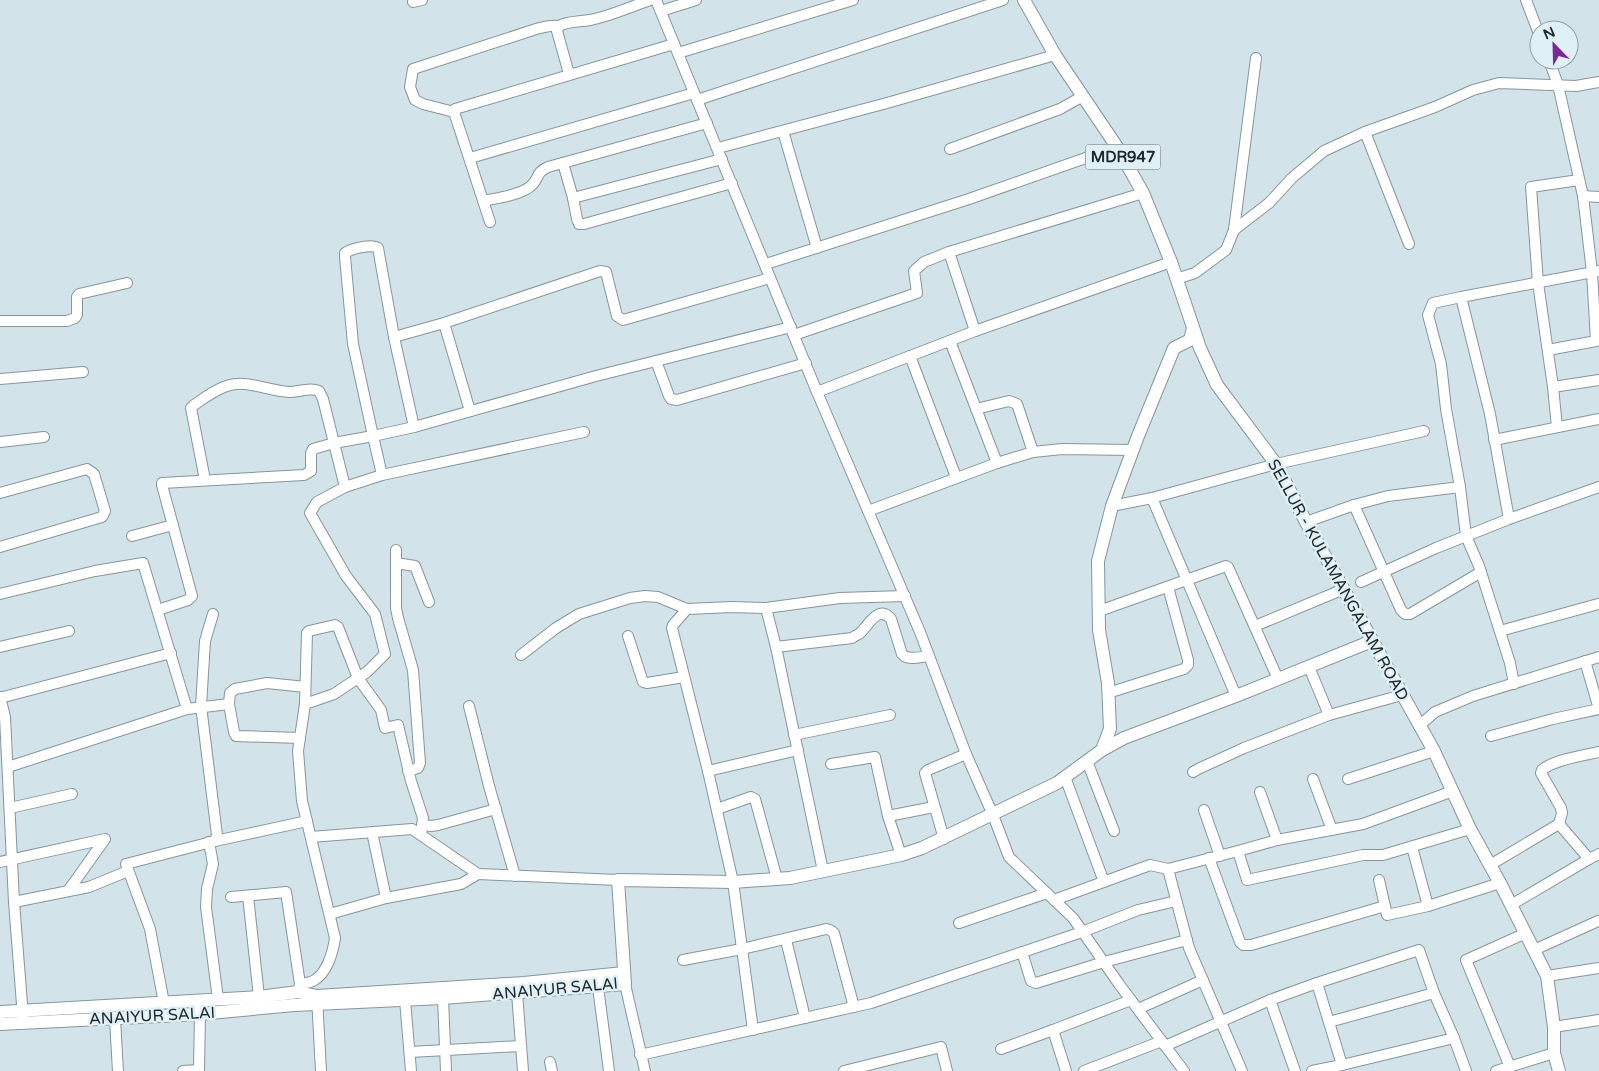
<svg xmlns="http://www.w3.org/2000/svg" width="1599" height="1071" font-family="'Varela Round',sans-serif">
  <rect width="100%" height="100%" fill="#d2e4e9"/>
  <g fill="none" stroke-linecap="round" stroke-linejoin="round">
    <defs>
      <g id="minor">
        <path d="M656 0 817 392"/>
        <path d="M1526 0 1539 34"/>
        <path d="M413 2 422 0"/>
        <path d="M661 11 696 0"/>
        <path d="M678 53 853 0"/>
        <path d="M569 74 557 31 559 26C568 21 579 22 590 20 610 16 630 7 650 0"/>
        <path d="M697 100 1003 0"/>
        <path d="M454 112 423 104 415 100 410 87 413 69 530 31C539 28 549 25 559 26"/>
        <path d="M783 131 817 248"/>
        <path d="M1365 132 1409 244"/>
        <path d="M718 148 887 103 1055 55"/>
        <path d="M950 149 1060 109 1083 96"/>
        <path d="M470 158 694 93"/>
        <path d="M563 163 573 198 722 159"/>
        <path d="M1579 180 1531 187 1538 283 1553 387 1599 380"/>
        <path d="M1583 196 1599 197"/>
        <path d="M573 198 577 219 579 224H584L732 183"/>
        <path d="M483 201C497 198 522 195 532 185 540 177 535 173 548 167L707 123"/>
        <path d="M490 222 454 112 455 109 674 44"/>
        <path d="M1234 230 1256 58"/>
        <path d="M1171 262 975 331 817 392 920 632 966 754 993 815 1009 857 1073 918 1119 984 1184 1071"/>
        <path d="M766 264 969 199 1117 147"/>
        <path d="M1176 279 1195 273 1226 250 1234 230 1269 203 1292 178 1324 151 1365 132 1435 107 1473 90 1499 83 1576 86 1599 82"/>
        <path d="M1461 297 1433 303 1428 315 1441 364 1446 409 1460 487 1466 536 1479 566 1510 663 1514 684"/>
        <path d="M0 321H67L75 318 77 315V297L79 294 127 283"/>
        <path d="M444 323 470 411"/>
        <path d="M975 331 949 252 1143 193"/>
        <path d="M794 335 917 293 914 271 924 262 949 252"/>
        <path d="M394 337 444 323 600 271 606 272 617 316 623 320 770 278"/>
        <path d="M950 341 997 463"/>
        <path d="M1548 350 1596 341 1592 272 1583 196 1558 85 1549 60"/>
        <path d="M910 356 956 477"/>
        <path d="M656 361 669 396 671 399 677 400 806 363"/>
        <path d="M0 379 83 372"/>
        <path d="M1553 387 1557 427"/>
        <path d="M976 409 1009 401 1017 404 1033 452"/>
        <path d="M1494 440 1599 419"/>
        <path d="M0 442 44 437"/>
        <path d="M382 475 584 432"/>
        <path d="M205 480 191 408 194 405C203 399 213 391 224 387 245 378 267 391 289 392 299 392 310 387 319 391L323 399 345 487"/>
        <path d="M0 493 87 469 94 474 105 511 102 517 0 547"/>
        <path d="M1152 498 1236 696"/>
        <path d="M1354 505 1401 610 1405 614H1410L1481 572"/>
        <path d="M1112 506 1152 498 1276 464 1424 431"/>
        <path d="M868 511 997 463 1033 452 1062 449 1132 450"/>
        <path d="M1509 519 1490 414 1461 297 1599 271"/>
        <path d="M1306 522 1354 505 1388 496 1460 487"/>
        <path d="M132 536 173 525"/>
        <path d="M396 550V608L398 618 413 670 420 763 418 768 408 771"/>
        <path d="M396 563 415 566 429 602"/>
        <path d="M1361 582 1436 548 1509 519 1599 487"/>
        <path d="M0 594 95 571 143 563 187 709"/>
        <path d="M766 608 776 647 823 871"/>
        <path d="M687 609 673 625 672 628 708 771 733 882 753 1030"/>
        <path d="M158 610 188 600 192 596 162 485V483L304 475 311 471V453L313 449 334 443 373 436 353 344 345 257V253C352 248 372 244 378 248L394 337 414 427"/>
        <path d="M1099 611 1226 566 1228 567 1278 679"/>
        <path d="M213 614 205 641 201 706 217 835 215 841"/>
        <path d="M1255 626 1344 589"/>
        <path d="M1500 631 1598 604"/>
        <path d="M628 636 643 682 647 683 684 677"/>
        <path d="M0 647 69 631"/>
        <path d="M776 647 852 638C854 636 857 635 859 634 867 628 878 603 891 619L902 654C908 661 920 657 928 656"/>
        <path d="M521 655 556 628 579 614 630 598 645 596 658 597 687 609 732 607 766 608 840 598 905 596"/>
        <path d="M1108 693 1184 669 1188 665V660L1168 587"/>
        <path d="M0 697 5 717 14 902 23 1017"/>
        <path d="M0 698 171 653"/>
        <path d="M229 704 230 693 235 689 267 683 305 687"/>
        <path d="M305 704 307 633 309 631 335 625 338 627 358 678 381 710 385 728 398 725 411 781 423 818 421 835"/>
        <path d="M469 706 489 786 515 876"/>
        <path d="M1329 715 1402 695"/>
        <path d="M1419 726 1435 712 1473 696 1599 657"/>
        <path d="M794 735 890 715"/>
        <path d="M1491 736 1553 719 1599 709 1585 661"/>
        <path d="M1087 761 1114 831"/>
        <path d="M831 764 875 757 888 816 901 855"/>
        <path d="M8 767 187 709 229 704 234 732 236 736 300 738"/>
        <path d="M708 771 798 750"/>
        <path d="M1193 772 1198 769 1244 748 1329 715 1309 667"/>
        <path d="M1065 777 1104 882"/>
        <path d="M1313 779 1332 830"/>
        <path d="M1348 779 1434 751"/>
        <path d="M1260 792 1277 840"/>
        <path d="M10 808 72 794"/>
        <path d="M717 809 751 797 755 799 777 879"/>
        <path d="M1204 810 1220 856"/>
        <path d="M888 816 934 807"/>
        <path d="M1559 824 1562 813 1561 808 1541 773 1542 770C1553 760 1584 755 1599 752"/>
        <path d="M422 825 431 826 438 825 496 809"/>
        <path d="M372 832 386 898"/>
        <path d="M311 837 412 829 478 874 618 880"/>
        <path d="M944 839 925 773 928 770 966 754"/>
        <path d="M209 842 213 864 207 889 206 907 218 999"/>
        <path d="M1412 847 1428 906"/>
        <path d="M1238 851 1277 840 1363 824 1453 791"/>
        <path d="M1209 858 1240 942 1243 945H1251L1385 906"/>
        <path d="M0 862 105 839 68 891"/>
        <path d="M1490 865 1559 824 1589 859"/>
        <path d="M1168 869 1189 948 1242 1071"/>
        <path d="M1379 880 1387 915 1428 906 1500 883"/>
        <path d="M248 896 259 997"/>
        <path d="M231 897 286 892 300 984"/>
        <path d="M1054 900 1150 865 1168 869 1238 851 1247 880 1363 855H1383L1470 829"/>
        <path d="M14 902 89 887 128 871"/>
        <path d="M1511 905 1589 859 1599 854"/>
        <path d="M330 914 386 898 461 884 478 874"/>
        <path d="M959 923 1047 893"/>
        <path d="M786 940 805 1018"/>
        <path d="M1534 950 1598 921"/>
        <path d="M1022 952 1031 981 1036 983 1104 962 1187 940"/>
        <path d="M683 960 742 949 826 929 830 930 834 933 854 1007"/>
        <path d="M1547 976 1599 968"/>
        <path d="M625 984 645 1071"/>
        <path d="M598 987 609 1071"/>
        <path d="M298 992 300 984C304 983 309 983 313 981 327 974 333 952 335 938L302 801 298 751 305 704 334 694 367 672 385 654 375 614 346 576 310 513 317 502 345 487 382 475 373 436 414 427 596 376 791 327"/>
        <path d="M517 993 523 1071"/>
        <path d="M317 997 321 1071"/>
        <path d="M443 998 446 1071"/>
        <path d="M199 1000 200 1014 199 1071"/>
        <path d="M405 1000 411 1071"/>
        <path d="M1270 1000 1295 1071"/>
        <path d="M164 1003 150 929 126 864 215 841 307 821"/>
        <path d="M1138 1009 1203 980"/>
        <path d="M115 1019 118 1071"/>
        <path d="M1329 1022 1434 993"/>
        <path d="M1554 1027 1599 1020"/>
        <path d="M1165 1046 1270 1000 1317 983"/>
        <path d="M1001 1049 1053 1030"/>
        <path d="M410 1052 520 1046"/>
        <path d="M640 1055 871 1003 1082 932 1138 910 1176 901"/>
        <path d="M550 1062 552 1071"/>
        <path d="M1342 1065 1454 1038"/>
        <path d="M1510 1067 1466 960 1526 933"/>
        <path d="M183 1071 199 1070"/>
        <path d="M844 1071 941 1047 947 1071"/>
        <path d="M1066 1071 1053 1030 1131 1000"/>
        <path d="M1084 1071 1162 1041"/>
        <path d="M1312 1071 1342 1065 1317 983 1419 950 1434 993 1454 1038 1466 1071"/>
        <path d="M1496 1071 1554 1053"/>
      </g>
      <g id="major">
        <path d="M1024 0 1055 55 1117 147 1143 193 1171 262 1200 348 1217 385 1276 464 1306 522 1434 751 1470 829 1500 883 1547 976 1554 1027V1053L1559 1071"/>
        <path d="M1102 750 1110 729 1108 683 1099 630 1098 561 1112 506 1138 436 1174 348 1190 340 1193 328"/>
        <path d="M0 1012 259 997 298 992 317 996 524 983 624 973"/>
        <path d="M0 1024 200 1014 294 1005 443 998 625 984 618 880 733 882 790 878 901 855 922 848 1057 783 1102 750 1124 738 1236 696 1372 641"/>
      </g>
    </defs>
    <use href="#minor" stroke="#86969b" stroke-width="12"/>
    <use href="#major" stroke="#86969b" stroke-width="14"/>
    <use href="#minor" stroke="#fff" stroke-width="10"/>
    <use href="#major" stroke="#fff" stroke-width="12"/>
  </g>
  <g text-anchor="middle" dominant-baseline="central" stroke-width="5" stroke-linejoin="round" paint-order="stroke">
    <rect fill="#dff1f6" stroke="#5a6467" stroke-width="1" x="1085.5" y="144.5" width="75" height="25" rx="4"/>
    <g font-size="15" font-weight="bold" fill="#21282a">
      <text x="1123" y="157">MDR947</text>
    </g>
    <g font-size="16" fill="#21282a" stroke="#dff1f6">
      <text transform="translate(1338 580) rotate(61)">SELLUR - KULAMANGALAM ROAD</text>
      <text transform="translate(555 989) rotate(-5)">ANAIYUR SALAI</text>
      <text transform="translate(152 1016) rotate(-3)">ANAIYUR SALAI</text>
    </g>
  </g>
  <g transform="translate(1554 45) rotate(337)"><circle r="24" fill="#dff1f6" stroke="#93a1a4"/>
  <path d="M0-4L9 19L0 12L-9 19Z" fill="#7c2897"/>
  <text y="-8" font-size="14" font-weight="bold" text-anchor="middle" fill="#21282a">N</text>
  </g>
</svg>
